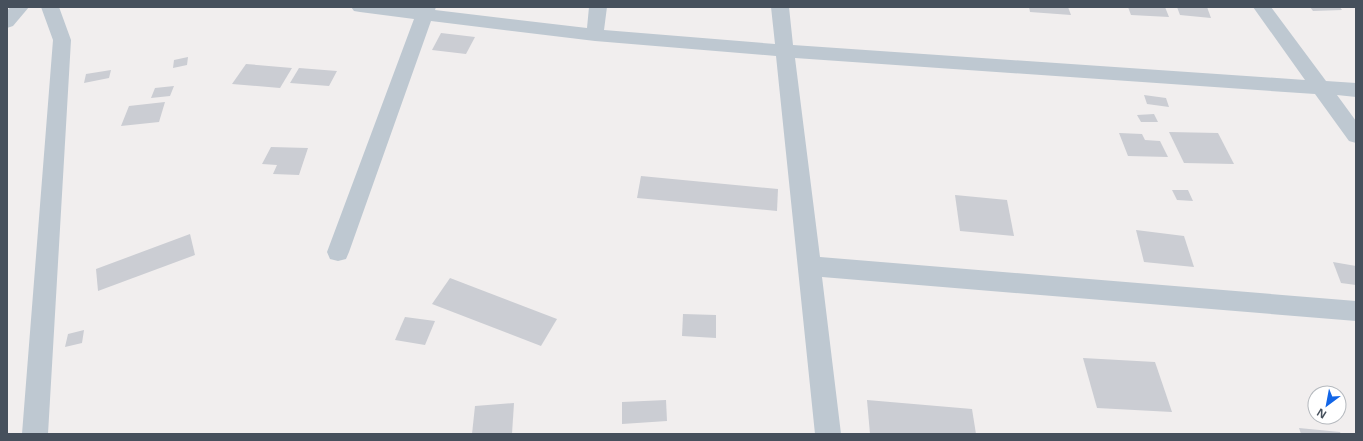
<svg xmlns="http://www.w3.org/2000/svg" width="1363" height="441" font-family="'Open Sans',sans-serif">
  <rect width="100%" height="100%" fill="#f1eeee"/>
  <g fill="#cbcdd3">
    <path d="M1029 7H1068L1071 15 1030 12Z"/>
    <path d="M1128 7H1165L1169 17 1131 15Z"/>
    <path d="M1177 7H1207L1211 18 1180 15Z"/>
    <path d="M1310 7H1340L1342 10 1313 11Z"/>
    <path d="M441 33 475 37 466 54 432 50Z"/>
    <path d="M188 57 187 65 173 68 174 60Z"/>
    <path d="M246 64 292 68 280 88 232 84Z"/>
    <path d="M299 68 337 71 329 86 290 83Z"/>
    <path d="M111 70 109 78 84 83 86 74Z"/>
    <path d="M174 86 170 96 151 98 155 88Z"/>
    <path d="M1144 95 1166 98 1169 107 1147 104Z"/>
    <path d="M165 102 159 122 121 126 129 106Z"/>
    <path d="M1154 114 1158 122H1141L1137 115Z"/>
    <path d="M1169 132 1218 133 1234 164 1184 163Z"/>
    <path d="M1119 133 1142 134 1145 140 1160 141 1168 157 1128 156Z"/>
    <path d="M271 147 308 148 299 175 273 174 277 165 262 164Z"/>
    <path d="M641 176 778 189 777 211 637 198Z"/>
    <path d="M1172 190H1188L1193 201 1177 200Z"/>
    <path d="M955 195 1007 200 1014 236 960 231Z"/>
    <path d="M1136 230 1184 236 1194 267 1144 262Z"/>
    <path d="M190 234 195 255 98 291 96 269Z"/>
    <path d="M1333 262 1356 266V285L1341 283Z"/>
    <path d="M450 278 557 319 541 346 432 304Z"/>
    <path d="M683 314 716 315V338L682 336Z"/>
    <path d="M405 317 435 321 425 345 395 340Z"/>
    <path d="M84 330 82 343 65 347 68 334Z"/>
    <path d="M1083 358 1155 362 1172 412 1097 408Z"/>
    <path d="M666 400 667 421 622 424V402Z"/>
    <path d="M867 400 972 409 976 434H870Z"/>
    <path d="M514 403 512 434H472L475 406Z"/>
    <path d="M1299 428 1340 432 1341 434H1301Z"/>
  </g>
  <g fill="none" stroke-linecap="round" stroke-linejoin="round">
    <path fill="#bec8d1" fill-rule="evenodd" d="M351 7 418 8V7H436L435 10 587 28 589 7H607L604 30 775 44 771 7H789L793 45 1305 80 1253 7H1271L1326 81 1356 83V97L1337 95 1356 121V143L1349 141 1315 94 795 58 820 257 1356 301V321L822 277 841 434H815L776 56 595 41 431 21 349 252 346 259 338 261 330 259 327 252 414 19 360 12 354 11Z"/>
    <g fill="#bec8d1" fill-rule="evenodd">
      <path d="M10 7H29L13 26 7 28V11Z"/>
      <path d="M41 7H59L71 40 48 434H22L53 40Z"/>
    </g>
  </g>
  <rect width="1363" height="441" fill="none" stroke="#46505c" stroke-width="16"/>
  <g transform="translate(1327 405) rotate(212)"><circle r="19" fill="#ffffff" stroke="#b5b9be"/>
  <path d="M0-3L7 15L0 10L-7 15Z" fill="#1265e7"/>
  <text y="-6" font-size="11" font-weight="bold" text-anchor="middle" fill="#46505c">N</text>
  </g>
</svg>
